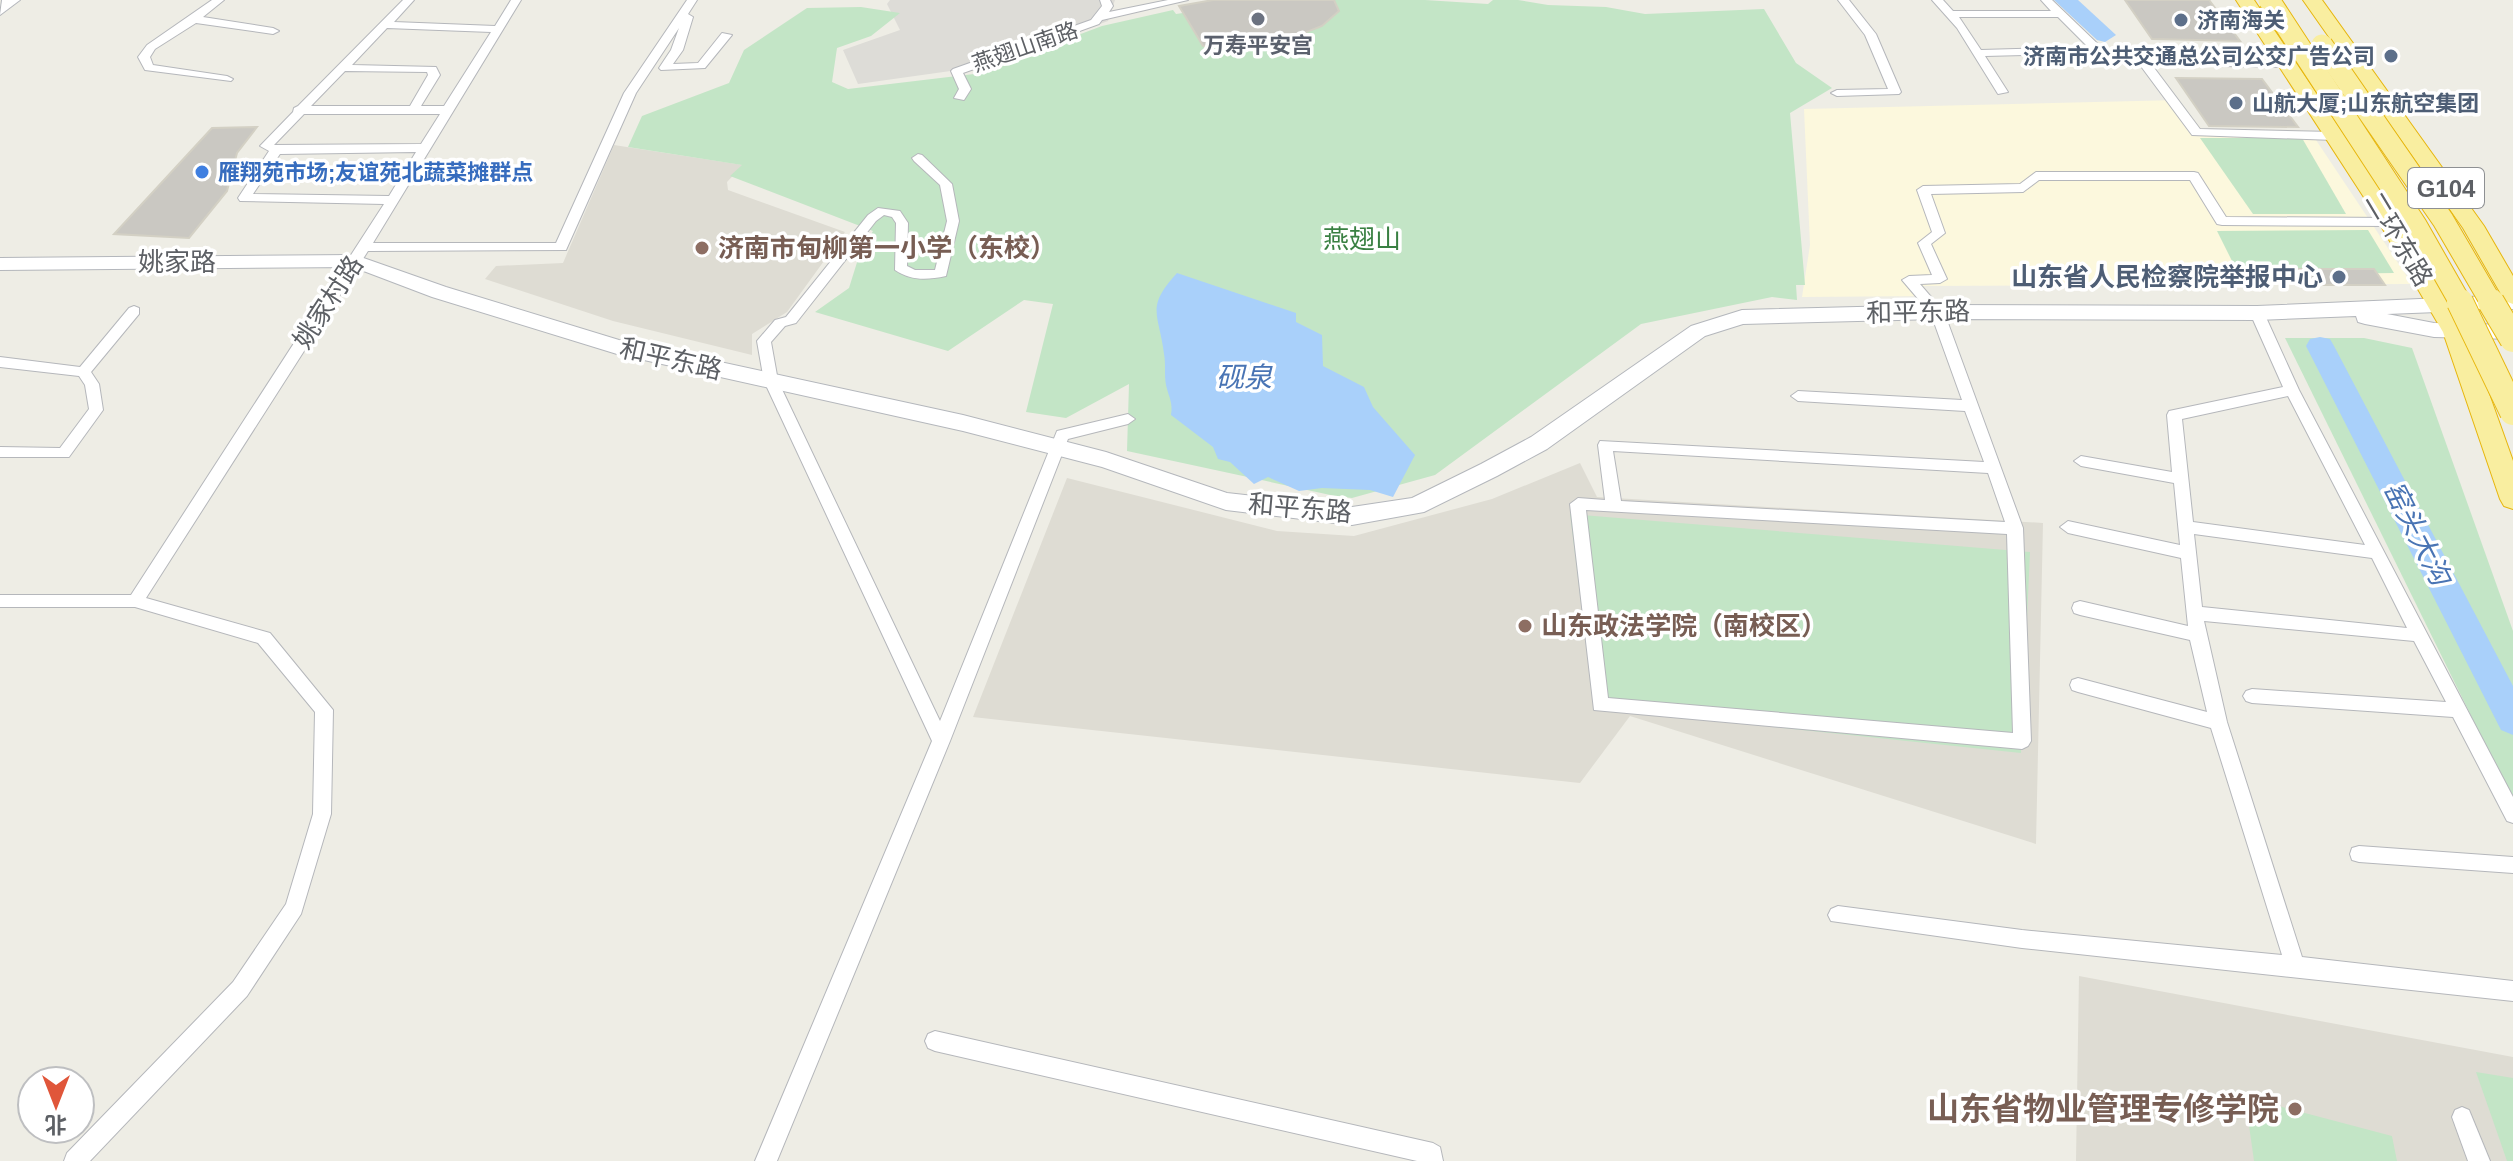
<svg xmlns="http://www.w3.org/2000/svg" width="2513" height="1161" font-family="Helvetica,'Noto Sans SC',sans-serif">
  <rect width="100%" height="100%" fill="#eeede5"/>
  <path fill="#fcf8dd" d="M2179 100 2203 131H2310L2412 284 1923 286 1931 296 1802 297 1810 245 1804 109Z"/>
  <path fill="#dddcd7" d="M890 0H1115L1108 21 986 66 858 84 843 50 900 30 887 4Z"/>
  <g fill="#dedcd3">
    <path d="M614 145 743 165 727 182 728 190 845 232 787 312 752 334V355L613 321 485 279 496 266 563 263Z"/>
    <path d="M1580 463 1597 497 2043 523 2036 844 1630 716 1580 783 973 717 1067 478 1277 531 1354 536 1492 499Z"/>
    <path d="M2079 976 2513 1057V1161H2076Z"/>
  </g>
  <g fill="#c3e5c6">
    <path d="M1270 0H1425L1488 4 1493 0H1518L1548 5 1606 7 1645 14 1764 9 1796 63 1832 88 1790 113 1805 285H1796L1797 300 1772 297 1641 324 1435 475 1352 498 1335 496 1127 451 1129 384 1066 418 1026 412 1053 304 1024 300 948 351 815 312 849 288 859 256 873 231 730 176 742 165 628 147 642 116 729 83 744 50 807 8 861 7 900 13 871 36 837 48 832 82 848 89 974 74 1102 26 1173 10 1176 14Z"/>
    <path d="M2200 138H2302L2346 214H2253Z"/>
    <path d="M2368 230 2394 273 2239 275 2217 231Z"/>
    <path d="M2285 338H2364L2412 348 2513 631V801Z"/>
    <path d="M1570 514 2030 552 2021 753 1594 708Z"/>
    <path d="M2476 1072 2513 1078V1161H2507Z"/>
    <path d="M2245 1097 2392 1136 2397 1161H2254Z"/>
  </g>
  <path fill="#a9d0fa" d="M1177 273 1296 313V322L1322 335 1323 366 1364 387 1373 407 1415 455 1393 497 1370 490 1322 488 1299 491 1268 477 1254 484 1230 462 1218 459 1213 447 1171 415C1173 402 1169 398 1166 385 1164 375 1166 364 1164 354 1159 313 1145 308 1177 273Z"/>
  <g fill="none" stroke-linecap="round" stroke-linejoin="round">
    <g fill="#a9d0fa" fill-rule="evenodd">
      <path d="M2054 0H2078L2116 35 2105 42 2097 40Z"/>
      <path d="M2320 337 2330 339 2334 346 2513 686V735L2501 730 2306 346 2310 339Z"/>
    </g>
  </g>
  <g fill="#cac8c2" stroke="#d3d0c4" stroke-width="2">
    <path d="M1213 0H1334L1339 11 1322 26 1284 41 1203 46 1179 6Z"/>
    <path d="M2125 0H2209L2240 41 2152 39Z"/>
    <path d="M2176 78 2262 79 2298 127 2209 126Z"/>
    <path d="M257 127 237 153 227 191 189 238 114 234 212 128Z"/>
    <path d="M2291 269H2374L2385 285H2304Z"/>
  </g>
  <g fill="none" stroke-linecap="round" stroke-linejoin="round">
    <defs>
      <g id="minor">
        <path d="M212 0H224L203 17 273 28 279 31 273 34 196 23 155 49 150 57 153 65 227 76 233 79 231 81 145 70 138 57 147 45Z"/>
        <path d="M403 0H414L394 22 495 26 511 0H521L373 243H556L624 93 687 0H697L688 14 693 17 683 50 673 64 698 63 722 33 732 35 705 68 661 70 659 68 671 50 679 28 636 93 566 250 368 251 146 598 270 633 333 710 331 814 301 914 247 996 90 1161H64L67 1153 233 982 286 904 313 814 315 712 258 643 135 607H0V595H131L384 204 240 201 238 198 269 151 260 146 293 112 294 108 298 106ZM387 28 491 32 444 106H421L440 75 436 67 352 65ZM345 71 427 72 428 75 410 106H311ZM304 114H440L421 144 274 145ZM416 152 389 196 253 194 280 154Z"/>
        <path d="M1100 0H1110L1113 6 1109 12 1168 0H1188L1102 20 1099 24 963 73 971 89 964 100 954 98 959 89 951 71 953 69 1091 20 1102 6Z"/>
        <path d="M1838 0H1849L1876 34 1901 92 1899 94 1837 96 1831 93 1837 90 1888 89 1865 35Z"/>
        <path d="M1932 0H1943L1953 11H2051L2041 0H2052L2102 48 2125 58 2291 62V66L2287 67 2152 65 2200 129 2334 132 2340 136 2334 140 2192 135 2140 65 2119 63 2096 53 1985 56 2008 92 1998 94 1957 28ZM1959 17H2058L2088 47 1981 50Z"/>
        <path d="M918 154 922 155 952 184 959 221 946 276C927 280 911 281 895 270L896 223 892 217 884 215 876 221 796 323 785 326 771 342 778 381 940 721 1057 431 1128 414 1135 419 1128 424 1068 439 950 741 777 1161H755L932 741 764 381 757 341 775 320 786 317 868 215 878 208 900 211 908 223 907 266 915 270H935L947 221 940 185 914 161 912 158Z"/>
        <path d="M2036 172H2194L2198 173 2226 217 2390 218 2396 222 2390 226 2222 225 2217 224 2190 180H2039L2023 192 1931 194 1945 233 1931 244 1947 279 1940 283 1920 284 1944 312 2023 528 2031 741 2028 746 2022 749 1594 710 1570 504 1578 498 1605 500 1598 445 1600 441 1984 462 1965 411 1798 401 1791 396 1798 391 1962 400 1931 314 1902 280 1909 276 1932 275 1918 243 1932 232 1917 190 1923 186 2020 184ZM1613 451 1988 473 2005 522 1621 501ZM1586 510 2007 534 2013 733 1608 698Z"/>
        <path d="M134 306 139 308V314L91 372 99 384 103 410 69 457H0V447L60 448 89 409 85 385 79 376 0 367V357L80 367 129 308Z"/>
        <path d="M2257 308 2264 313 2299 390 2513 797V823L2507 821 2453 717 2252 703 2246 701 2243 696 2246 691 2252 689 2446 702 2414 641 2204 621 2227 722 2302 957 2513 981V1001L2022 948 1831 921 1828 915 1831 909 1838 906 2022 930 2282 955 2211 728 2078 692 2072 690 2070 685 2072 680 2078 678 2207 712 2190 640 2080 615 2074 613 2072 608 2074 603 2080 601 2188 626 2181 558 2068 533 2060 527 2068 521 2180 545 2174 483 2081 466 2074 461 2081 456 2172 472 2167 415 2169 411 2283 387 2250 313ZM2288 396 2365 545 2193 522 2182 419ZM2194 534 2372 558 2407 628 2202 607Z"/>
        <path d="M2359 846 2513 857V873L2359 862 2352 860 2350 854 2352 848Z"/>
        <path d="M935 1031 1433 1143 1440 1147 1443 1161H1417L935 1051 928 1048 925 1041 928 1034Z"/>
        <path d="M2462 1107 2469 1110 2490 1161H2468L2452 1117 2455 1110Z"/>
      </g>
      <g id="secondary">
        <path d="M2 0H20L0 15Z"/>
        <path d="M355 255 446 287 619 340 963 415 1106 452 1227 493 1352 507 1412 498 1481 464 1531 437 1691 326 1742 310 1937 305 2257 306 2513 295V309L2387 314 2434 323 2513 325V339L2434 337 2365 324 2358 322 2356 316 2257 320 1937 319 1743 324 1705 336 1547 449 1497 476 1424 512 1352 525 1226 510 1102 467 963 431 617 354 432 297 353 267 0 270V258Z"/>
      </g>
      <g id="trunk">
        <path d="M2236 0H2254L2389 202 2467 332 2513 461V509L2504 506 2500 499 2443 332 2367 202Z"/>
        <path d="M2303 0H2322L2484 226 2513 276V304L2505 301 2463 228Z"/>
      </g>
    </defs>
    <use href="#minor" stroke="#b5b7bb" stroke-width="2"/>
    <use href="#secondary" stroke="#b4b7bc" stroke-width="2"/>
    <use href="#trunk" stroke="#e7b60d" stroke-width="2"/>
    <use href="#minor" fill="#fff" fill-rule="evenodd"/>
    <use href="#secondary" fill="#fff" fill-rule="evenodd"/>
    <use href="#trunk" fill="#f9eea0" fill-rule="evenodd"/>
    <defs>
      <g id="trunk-bridge-far1">
        <path d="M2269 0 2416 225 2461 304"/>
        <path d="M2322 45 2443 220 2492 304"/>
      </g>
      <g id="trunk-bridge">
        <path d="M2460 302 2513 412"/>
        <path d="M2491 302 2513 339"/>
      </g>
    </defs>
    <use href="#trunk-bridge-far1" stroke="#e7b60d" stroke-width="23" stroke-linecap="butt"/>
    <use href="#trunk-bridge" stroke="#e7b60d" stroke-width="28" stroke-linecap="butt"/>
    <use href="#trunk-bridge-far1" stroke="#f9eea0" stroke-width="21"/>
    <use href="#trunk-bridge" stroke="#f9eea0" stroke-width="26"/>
  </g>
  <circle fill="#6b7280" stroke="#fff" stroke-width="3" cx="1258" cy="19" r="8"/>
  <g fill="#5c6f8a" stroke="#fff" stroke-width="3">
    <circle cx="2181" cy="20" r="8"/>
    <circle cx="2391" cy="56" r="8"/>
    <circle cx="2236" cy="103" r="8"/>
    <circle cx="2339" cy="277" r="8"/>
  </g>
  <circle fill="#3f7fe0" stroke="#fff" stroke-width="3" cx="202" cy="172" r="8"/>
  <g fill="#8d6e63" stroke="#fff" stroke-width="3">
    <circle cx="702" cy="248" r="8"/>
    <circle cx="1525" cy="626" r="8"/>
    <circle cx="2295" cy="1109" r="8"/>
  </g>
  <g text-anchor="middle" dominant-baseline="central" stroke-width="7" stroke-linejoin="round" paint-order="stroke">
    <g font-size="22" font-weight="bold" fill="#4e5e75" stroke="#fff" text-anchor="start">
      <text x="2197" y="20">济南海关</text>
      <text x="2375" y="56" text-anchor="end">济南市公共交通总公司公交广告公司</text>
      <text x="2252" y="103">山航大厦;山东航空集团</text>
    </g>
    <g font-size="22" font-weight="bold" fill="#5b616d" stroke="#fff">
      <text x="1258" y="45">万寿平安宫</text>
    </g>
    <g font-size="22" fill="#5d6065" stroke="#fff">
      <text transform="translate(1025 47) rotate(-19)">燕翅山南路</text>
    </g>
    <g font-size="22" font-weight="bold" fill="#366cbe" stroke="#fff" text-anchor="start">
      <text x="218" y="172">雁翔苑市场;友谊苑北蔬菜摊群点</text>
    </g>
    <rect fill="#fff" stroke="#8e9093" stroke-width="2" x="2408" y="168" width="76" height="40" rx="6"/>
    <g font-size="24" font-weight="bold" fill="#5d6065">
      <text x="2446" y="188">G104</text>
    </g>
    <g font-size="26" fill="#398042" stroke="#fff">
      <text x="1362" y="239">燕翅山</text>
    </g>
    <g font-size="26" fill="#5d6065" stroke="#fff">
      <text transform="translate(2399 239) rotate(59)">二环东路</text>
      <text x="177" y="262">姚家路</text>
      <text transform="translate(328 302) rotate(-57)">姚家村路</text>
      <text transform="translate(1918 312) rotate(-1)">和平东路</text>
      <text transform="translate(671 359) rotate(13)">和平东路</text>
      <text transform="translate(1300 508) rotate(5)">和平东路</text>
    </g>
    <g font-size="26" font-weight="bold" fill="#785e54" stroke="#fff" text-anchor="start">
      <text x="718" y="248">济南市甸柳第一小学（东校）</text>
      <text x="1541" y="626">山东政法学院（南校区）</text>
    </g>
    <g font-size="26" font-weight="bold" fill="#4e5e75" stroke="#fff" text-anchor="end">
      <text x="2323" y="277">山东省人民检察院举报中心</text>
    </g>
    <g font-size="28" font-style="italic" fill="#4974b4" stroke="#fff">
      <text x="1244" y="377">砚泉</text>
      <text transform="translate(2417 533) rotate(63)">窑头大沟</text>
    </g>
    <g font-size="32" font-weight="bold" fill="#785e54" stroke="#fff" text-anchor="end">
      <text x="2279" y="1109">山东省物业管理专修学院</text>
    </g>
  </g>
  <g transform="translate(56 1105) rotate(180)"><circle r="38" fill="#ffffff" stroke="#bebfc1" stroke-width="2"/>
  <path d="M0-6L14 30L0 20L-14 30Z" fill="#e0563a"/>
  <text y="-12" font-size="22" font-weight="bold" text-anchor="middle" fill="#5d6065">北</text>
  </g>
</svg>
